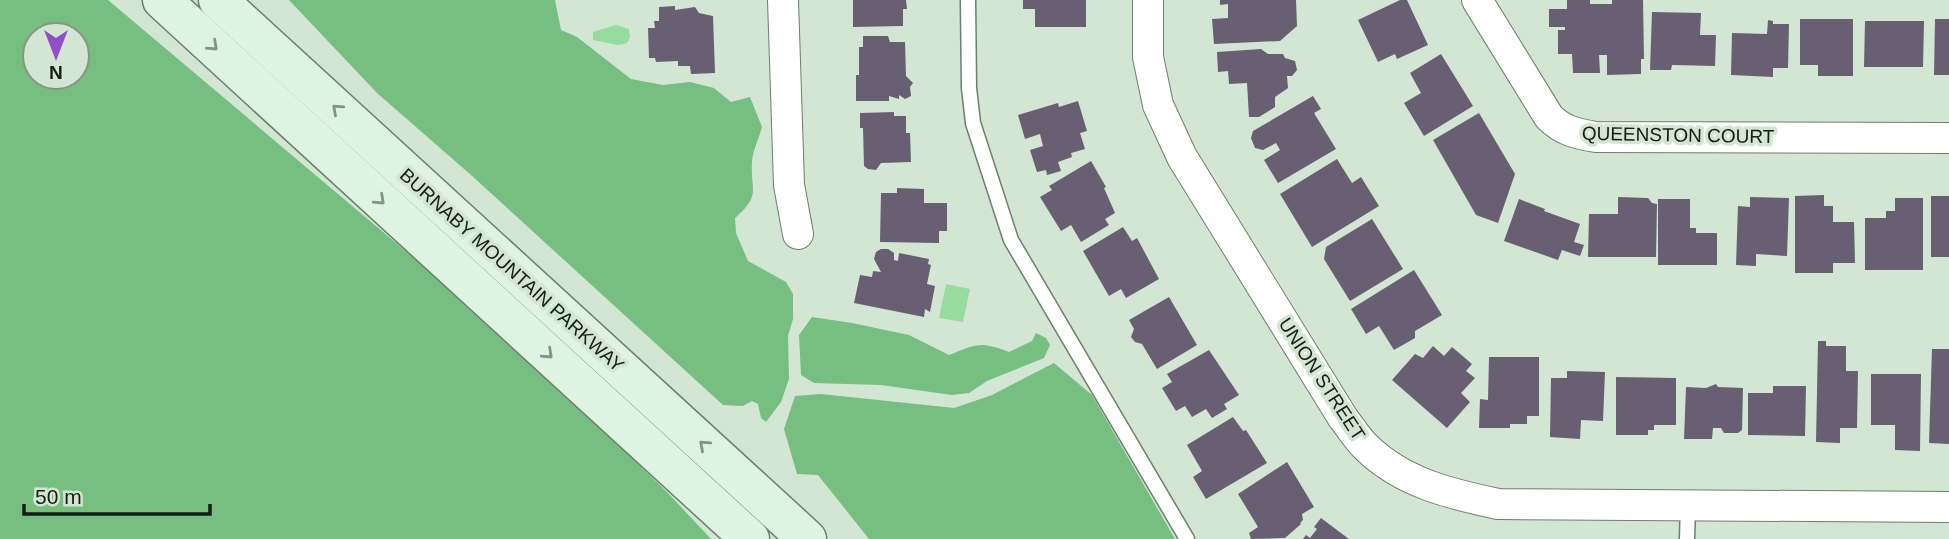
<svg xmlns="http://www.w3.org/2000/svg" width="1949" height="539" font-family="Arial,sans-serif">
  <rect width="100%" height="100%" fill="#d2e6d3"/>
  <g fill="#77be81" fill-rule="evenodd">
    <path d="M0 0H108L504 334 668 493 711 539H0ZM35 35H77V77H35Z"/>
    <path d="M289 0H555L561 30 577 37 631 79 663 85 690 82 714 88 731 102 750 97 762 127C759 138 753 150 752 161 750 191 762 194 735 218L736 233 748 261 786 282 793 294V319L788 336 789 379 781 402 766 422 761 418 758 404 752 401 743 406 723 405 471 175 377 93Z"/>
    <path d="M812 317 852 323 909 335 949 355C978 344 979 341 1009 352L1032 341 1036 333 1046 338 1050 345 1044 358 987 381 969 393 952 395 881 385 814 383 801 375 799 335Z"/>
    <path d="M1054 363 1092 395 1175 539H869L818 475 797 474 784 429 795 396 821 394 954 408 992 395Z"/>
  </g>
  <g fill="#95dc9e">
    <path d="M616 25 629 29 630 37 627 43 618 45 593 40V32Z"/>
    <path d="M946 284 970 289 963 322 939 318Z"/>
  </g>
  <g fill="#685f73">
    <path d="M853 0H906L907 9H903V26L853 27Z"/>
    <path d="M1023 0H1086V27H1035V9H1023Z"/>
    <path d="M1220 0H1296L1297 26 1280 41 1214 44 1212 19 1228 18V4L1220 5Z"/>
    <path d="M1400 0H1407L1428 45 1397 59 1395 54 1378 62 1358 20Z"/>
    <path d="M1567 0H1590V4H1612V0H1643L1644 59H1641V74L1607 75V55H1599L1600 73H1573L1572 54H1558V30H1565V27H1549V9H1567Z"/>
    <path d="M675 6V10L695 7 699 13 713 16 715 73 691 74 690 66H678V61L656 62 655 58H649L648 28H655L654 21H659V7Z"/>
    <path d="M1652 12 1701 13 1700 35H1716L1715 66 1672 65 1671 70H1650Z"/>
    <path d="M1800 19H1853V76H1818V65H1800Z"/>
    <path d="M1935 19H1949V75H1934Z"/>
    <path d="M1768 20 1773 21V24H1789L1788 68H1773V77L1731 75 1732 33 1767 34Z"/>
    <path d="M1865 21H1924L1923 67H1864Z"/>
    <path d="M863 36H888L890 42H905L906 76 913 83 910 87 911 96 905 99 899 95V99L889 96V101H856V75H859V47H863Z"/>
    <path d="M1261 49 1268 54H1283L1285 58 1295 61 1297 70 1292 76H1287L1288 88 1275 97V107L1259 117H1249L1247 83 1229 84 1228 71 1218 72 1217 52Z"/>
    <path d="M1441 54 1473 106 1424 136 1404 103 1421 93 1410 73Z"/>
    <path d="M1313 96 1321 109 1314 113 1336 149 1278 183 1264 160 1280 150 1276 143 1263 150 1255 148 1251 138 1253 131Z"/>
    <path d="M1078 101 1087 131 1080 133 1085 149 1071 153 1072 157 1058 162 1061 171 1047 175 1046 170 1037 172 1030 150 1043 146 1040 134 1025 139 1018 115 1058 103 1059 107Z"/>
    <path d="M894 112V116H906V133H910L911 162 881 163 876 170 868 169 864 166 863 128H860V113Z"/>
    <path d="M1479 113 1515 174 1498 223 1476 215 1433 140Z"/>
    <path d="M1337 159 1352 183 1361 177 1379 206 1312 247 1280 194Z"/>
    <path d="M1091 161 1106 187 1104 188 1115 213 1105 219 1109 225 1081 242 1071 225 1061 231 1040 197 1052 190 1049 186Z"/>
    <path d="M897 188 924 189V203H947V231H939V243L880 242 881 193H897Z"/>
    <path d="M1824 195V206H1833V222H1854L1855 263H1833V273H1795V196Z"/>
    <rect x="1931" y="196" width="18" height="61"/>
    <path d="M1618 197 1648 198 1652 203 1657 204 1656 257H1588L1589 214H1618Z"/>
    <path d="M1750 197 1789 198 1787 256 1756 254V266L1736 265 1738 206 1750 207Z"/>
    <path d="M1895 198H1923V270H1865V218H1886V211H1895Z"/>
    <path d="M1519 199 1545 209 1544 211 1580 224 1574 242 1584 245 1580 256 1562 250 1558 260 1504 241Z"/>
    <path d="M1658 199H1690V228H1696V233H1717V265H1658Z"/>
    <path d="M1372 219 1403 269 1350 301 1324 259 1326 247Z"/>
    <path d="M1123 227 1132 241 1137 238 1159 279 1126 298 1121 289 1109 296 1083 251Z"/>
    <path d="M881 249H888L894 253V260L898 261 899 253 929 259 928 264 931 265 927 284 935 286 930 312 925 309 924 317 854 303 860 275 872 277 873 271 881 272 874 259 876 252Z"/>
    <path d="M1414 270 1442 315 1415 331V338L1394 350 1379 326 1366 334 1351 309Z"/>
    <path d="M1169 297 1197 345 1157 369 1142 344 1135 342 1131 337 1134 329 1129 320Z"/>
    <path d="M1818 341H1826V346H1846V371H1858L1857 428H1840V443L1816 442Z"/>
    <path d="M1433 346 1444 356 1452 347 1472 364 1466 371 1475 378 1461 393 1470 402 1447 428 1392 380 1415 354 1423 358Z"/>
    <path d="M1932 349H1949V444L1929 443Z"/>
    <path d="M1209 350 1239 395 1224 404 1227 409 1212 418 1206 409 1192 417 1185 406 1176 411 1162 388 1172 382 1167 374Z"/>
    <path d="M1489 357H1539V416H1527V424H1510V428H1479L1480 399 1488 400Z"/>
    <path d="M1567 371 1605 372 1603 421 1581 420 1580 439 1550 437 1551 378H1567Z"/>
    <path d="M1871 374H1921L1920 451 1895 450V425H1871Z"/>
    <path d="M1616 377 1676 378V425H1654V430H1648V435H1616Z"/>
    <path d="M1716 384 1718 387 1743 388 1742 430 1738 433H1724L1721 428H1713L1712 439H1684L1686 387 1706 388Z"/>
    <path d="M1773 386H1806L1805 436 1748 435V393H1773Z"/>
    <path d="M1233 417 1243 431 1246 430 1267 463 1206 499 1193 477 1202 471 1187 445Z"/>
    <path d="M1287 462 1314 507 1302 514 1303 520 1300 523 1301 524 1285 538 1251 539 1249 533 1258 527 1238 494Z"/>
    <path d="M1321 518 1349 539H1303L1306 535 1310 538 1317 529 1314 527Z"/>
  </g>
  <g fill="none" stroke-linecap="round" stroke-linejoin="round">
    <defs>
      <g id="service">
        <path d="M968 0 969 88 973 123 1011 240 1187 539"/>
        <path d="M1687 539 1688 506"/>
      </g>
      <g id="minor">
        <path d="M783 0 789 185 798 234"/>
        <path d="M1148 0V57L1158 105 1182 157 1343 418C1351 428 1358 440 1367 448 1403 483 1451 494 1498 504L1949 507"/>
        <path d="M1477 0 1549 117C1563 131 1577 134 1596 137L1949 138"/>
      </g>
      <g id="secondary">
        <path d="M162 0 750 539"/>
        <path d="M218 0 807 539"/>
      </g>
    </defs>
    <use href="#service" stroke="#6d7f6f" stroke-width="17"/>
    <use href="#minor" stroke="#6d7f6f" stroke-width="32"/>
    <use href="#secondary" stroke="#6d7f6f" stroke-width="41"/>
    <use href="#service" stroke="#fff" stroke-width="14"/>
    <use href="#minor" stroke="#fff" stroke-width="30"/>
    <use href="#secondary" stroke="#dff3e2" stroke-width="38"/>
  </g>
  <defs><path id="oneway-chevron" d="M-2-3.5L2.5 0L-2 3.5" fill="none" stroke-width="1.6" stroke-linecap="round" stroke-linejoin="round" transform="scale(1.75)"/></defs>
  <g stroke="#859386">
    <use href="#oneway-chevron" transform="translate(213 46) rotate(43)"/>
    <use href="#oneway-chevron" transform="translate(337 109) rotate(-138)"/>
    <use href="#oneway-chevron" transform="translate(380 200) rotate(43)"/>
    <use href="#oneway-chevron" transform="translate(548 354) rotate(43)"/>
    <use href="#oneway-chevron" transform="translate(704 445) rotate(-138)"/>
  </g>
  <g text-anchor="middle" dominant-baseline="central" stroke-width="7" stroke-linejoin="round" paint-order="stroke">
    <g font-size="19" fill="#161d16" stroke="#d2e6d3">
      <text transform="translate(1678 135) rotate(1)">QUEENSTON COURT</text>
      <text transform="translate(512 270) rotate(42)">BURNABY MOUNTAIN PARKWAY</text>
      <text transform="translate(1322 379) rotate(57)">UNION STREET</text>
    </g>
  </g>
  <g transform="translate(56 56) rotate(180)"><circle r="33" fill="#d2e6d3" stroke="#879687" stroke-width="2"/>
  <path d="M0-5L12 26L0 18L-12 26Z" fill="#9150c5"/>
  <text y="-10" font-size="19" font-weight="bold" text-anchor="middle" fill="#161d16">N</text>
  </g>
  <path d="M24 504v10h186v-10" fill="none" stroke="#161d16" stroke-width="3.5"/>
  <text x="35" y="504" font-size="21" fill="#161d16" stroke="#d2e6d3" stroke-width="5" paint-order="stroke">50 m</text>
</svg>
